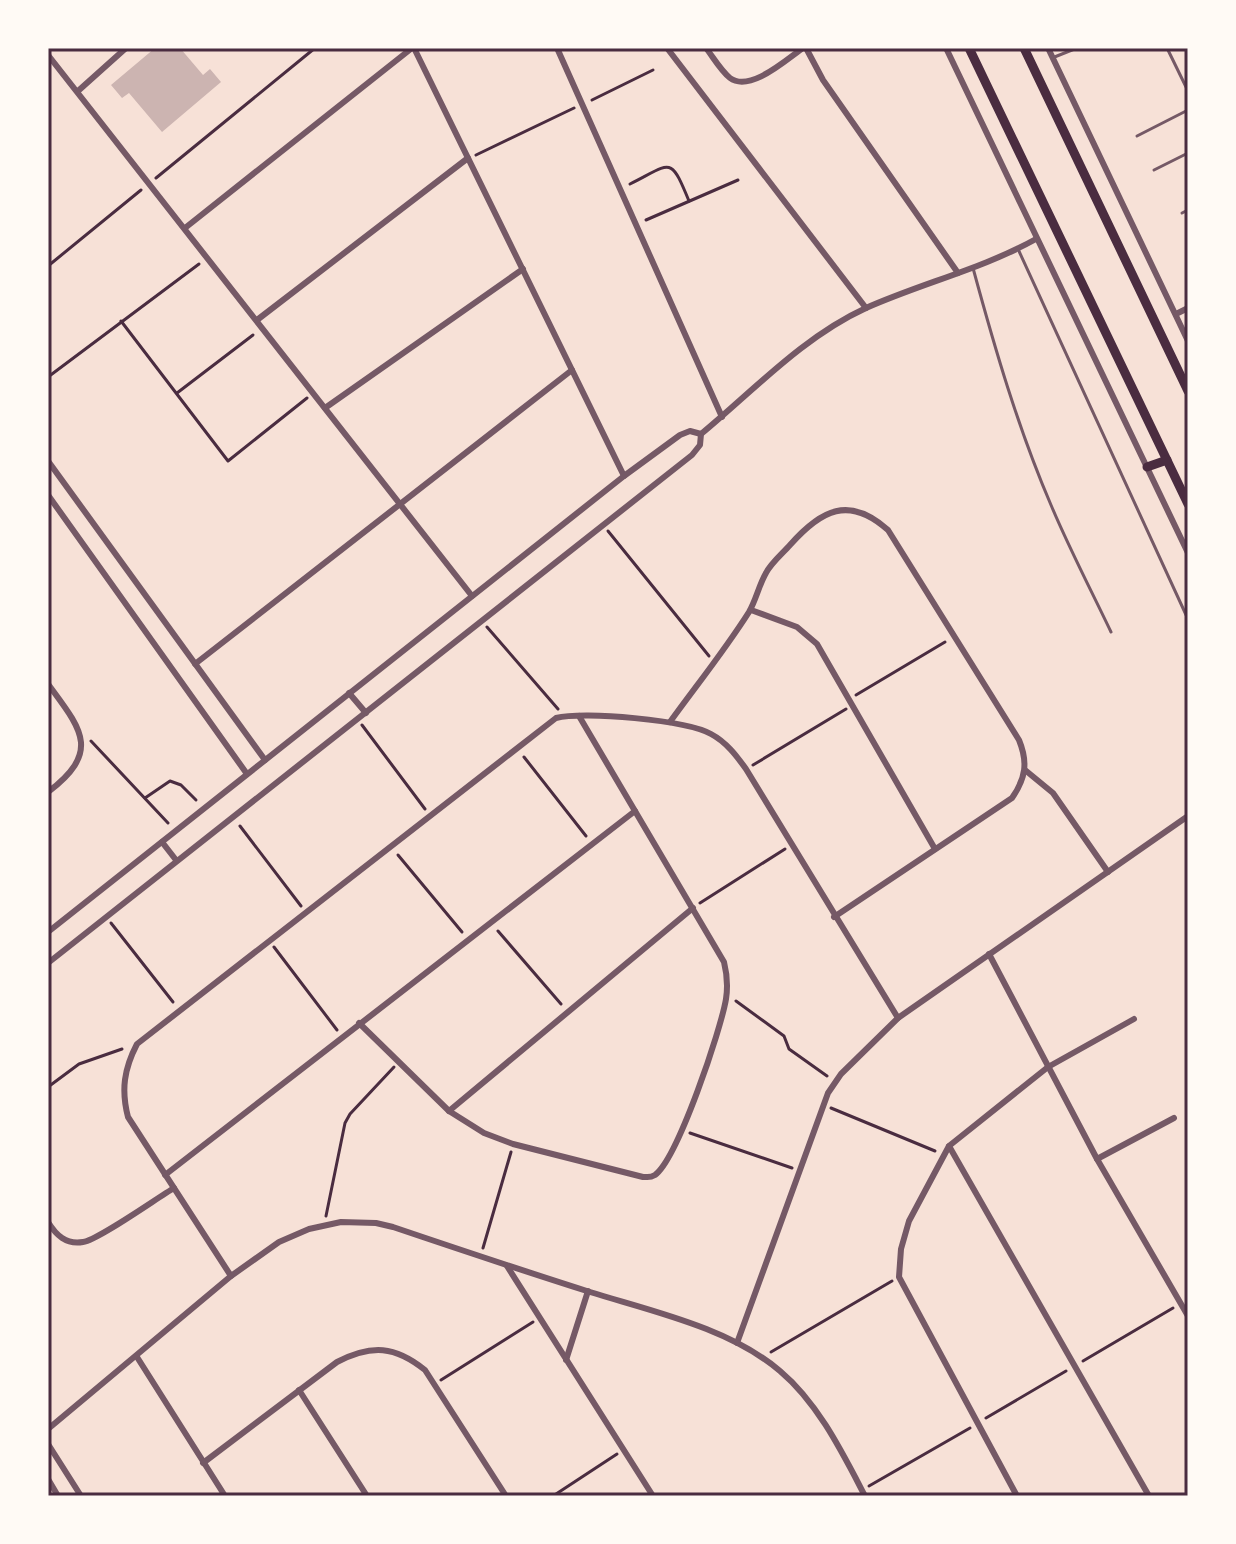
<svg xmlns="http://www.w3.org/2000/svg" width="1236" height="1544" font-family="'Work Sans',sans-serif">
  <rect width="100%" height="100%" fill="#f7e1d7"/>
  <path fill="#ccb4b1" d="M155 48H180L203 75 210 69 221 82 162 132 129 93 122 98 111 85Z"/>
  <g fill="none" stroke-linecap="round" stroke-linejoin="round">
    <g stroke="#4a2c40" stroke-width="3">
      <path d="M592 100 653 70"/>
      <path d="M476 155 574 108"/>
      <path d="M156 178 315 48"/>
      <path d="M630 184C672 163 670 155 689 201"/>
      <path d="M646 220 738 180"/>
      <path d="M48 266 141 190"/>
      <path d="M121 321 228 461 307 398"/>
      <path d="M48 377 199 264"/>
      <path d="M177 393 253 335"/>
      <path d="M608 531 709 656"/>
      <path d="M487 627 558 709"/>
      <path d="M856 695 945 642"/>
      <path d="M362 725 425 809"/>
      <path d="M91 741 168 823"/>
      <path d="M524 757 586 836"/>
      <path d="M753 765 846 709"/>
      <path d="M145 798 170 781 181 785 196 800"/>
      <path d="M240 826 301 906"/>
      <path d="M398 855 462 932"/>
      <path d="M700 903 785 849"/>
      <path d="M111 923 173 1002"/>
      <path d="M498 931 561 1004"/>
      <path d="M274 947 337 1030"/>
      <path d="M736 1001 784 1036 789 1049 827 1076"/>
      <path d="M48 1087 79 1064 122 1049"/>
      <path d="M831 1108 935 1151"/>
      <path d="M690 1133 792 1168"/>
      <path d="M326 1216 345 1123 350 1114 394 1067"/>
      <path d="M483 1248 511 1152"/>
      <path d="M771 1352 892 1281"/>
      <path d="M1083 1361 1173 1308"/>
      <path d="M441 1380 533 1322"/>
      <path d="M986 1418 1066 1371"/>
      <path d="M869 1486 970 1428"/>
      <path d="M553 1496 617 1454"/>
    </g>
    <g stroke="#755966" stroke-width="3">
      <path d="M1167 48 1188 91"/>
      <path d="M1052 58 1077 48"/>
      <path d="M1137 136 1188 110"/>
      <path d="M1154 170 1188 153"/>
      <path d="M1182 213 1188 210"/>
      <path d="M1018 249 1187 617"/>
      <path d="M973 268C995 349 1018 428 1051 505 1069 548 1091 590 1111 632"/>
    </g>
    <g stroke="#755966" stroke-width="6">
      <path d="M414 48 624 476"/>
      <path d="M557 48 722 417"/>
      <path d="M667 48 866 308"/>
      <path d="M706 48C713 57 721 71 730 78 750 93 787 59 803 48"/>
      <path d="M806 48 823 80 958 273"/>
      <path d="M946 48 1188 553"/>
      <path d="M1048 48 1188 341"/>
      <path d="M48 55 472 596"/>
      <path d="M78 91 126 48"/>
      <path d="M185 228 412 48"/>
      <path d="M1176 314 1188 308"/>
      <path d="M257 320 468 158"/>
      <path d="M325 408 523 269"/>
      <path d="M48 461 265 760"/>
      <path d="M48 495 247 774"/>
      <path d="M751 610 797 627 817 644 935 849"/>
      <path d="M195 664 572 370"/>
      <path d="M48 684C81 729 102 751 48 792"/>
      <path d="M349 693 366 713"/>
      <path d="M670 722C696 686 725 650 749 612 756 600 759 585 766 573 771 563 782 554 790 545 821 510 849 495 888 530L1019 740C1028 762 1026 778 1012 798L834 917"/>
      <path d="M1025 770 1053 793 1108 872"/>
      <path d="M162 842 176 860"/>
      <path d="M48 932 624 476 680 435 690 431 701 434"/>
      <path d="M989 954 1097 1159 1188 1316"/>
      <path d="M48 963 692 455 700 445 701 434C754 390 803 337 866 308 922 283 982 269 1036 239"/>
      <path d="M359 1023 449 1111 484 1133 513 1144 643 1177C649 1177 650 1178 655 1175 678 1158 721 1029 726 999 728 986 727 974 724 962L579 716"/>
      <path d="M449 1111 693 908"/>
      <path d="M949 1146 1149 1496"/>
      <path d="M1097 1159 1174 1118"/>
      <path d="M165 1175 635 811"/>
      <path d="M48 1222C56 1235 66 1245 83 1242 98 1240 157 1198 174 1188"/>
      <path d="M507 1266 653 1496"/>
      <path d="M231 1276 128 1117C121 1090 124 1069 137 1044L556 718C584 711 686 720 711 734 726 742 736 755 746 769L898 1018"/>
      <path d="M737 1343 828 1093 841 1074 898 1018 1188 816"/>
      <path d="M137 1357 225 1496"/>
      <path d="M566 1360 588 1291"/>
      <path d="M299 1390 367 1496"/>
      <path d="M48 1429 231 1276 279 1242 309 1229 341 1222 376 1223 393 1227C458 1249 524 1271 590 1292 651 1311 730 1328 780 1371 818 1403 842 1452 865 1496"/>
      <path d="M48 1444 81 1496"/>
      <path d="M203 1463 337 1362C372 1344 395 1346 425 1370L506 1496"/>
      <path d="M48 1479 58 1496"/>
      <path d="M1017 1496 899 1277 901 1249 909 1221 949 1146 1048 1067 1134 1019"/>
    </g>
    <g stroke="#4a2c40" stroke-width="9">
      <path d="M969 48 1188 504"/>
      <path d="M1024 48 1188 391"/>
      <path d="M1147 467 1167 460"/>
    </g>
  </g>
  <rect width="1236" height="1544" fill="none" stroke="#fffaf5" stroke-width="100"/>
  <rect x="50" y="50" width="1136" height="1444" fill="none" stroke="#4a2c40" stroke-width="3"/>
</svg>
